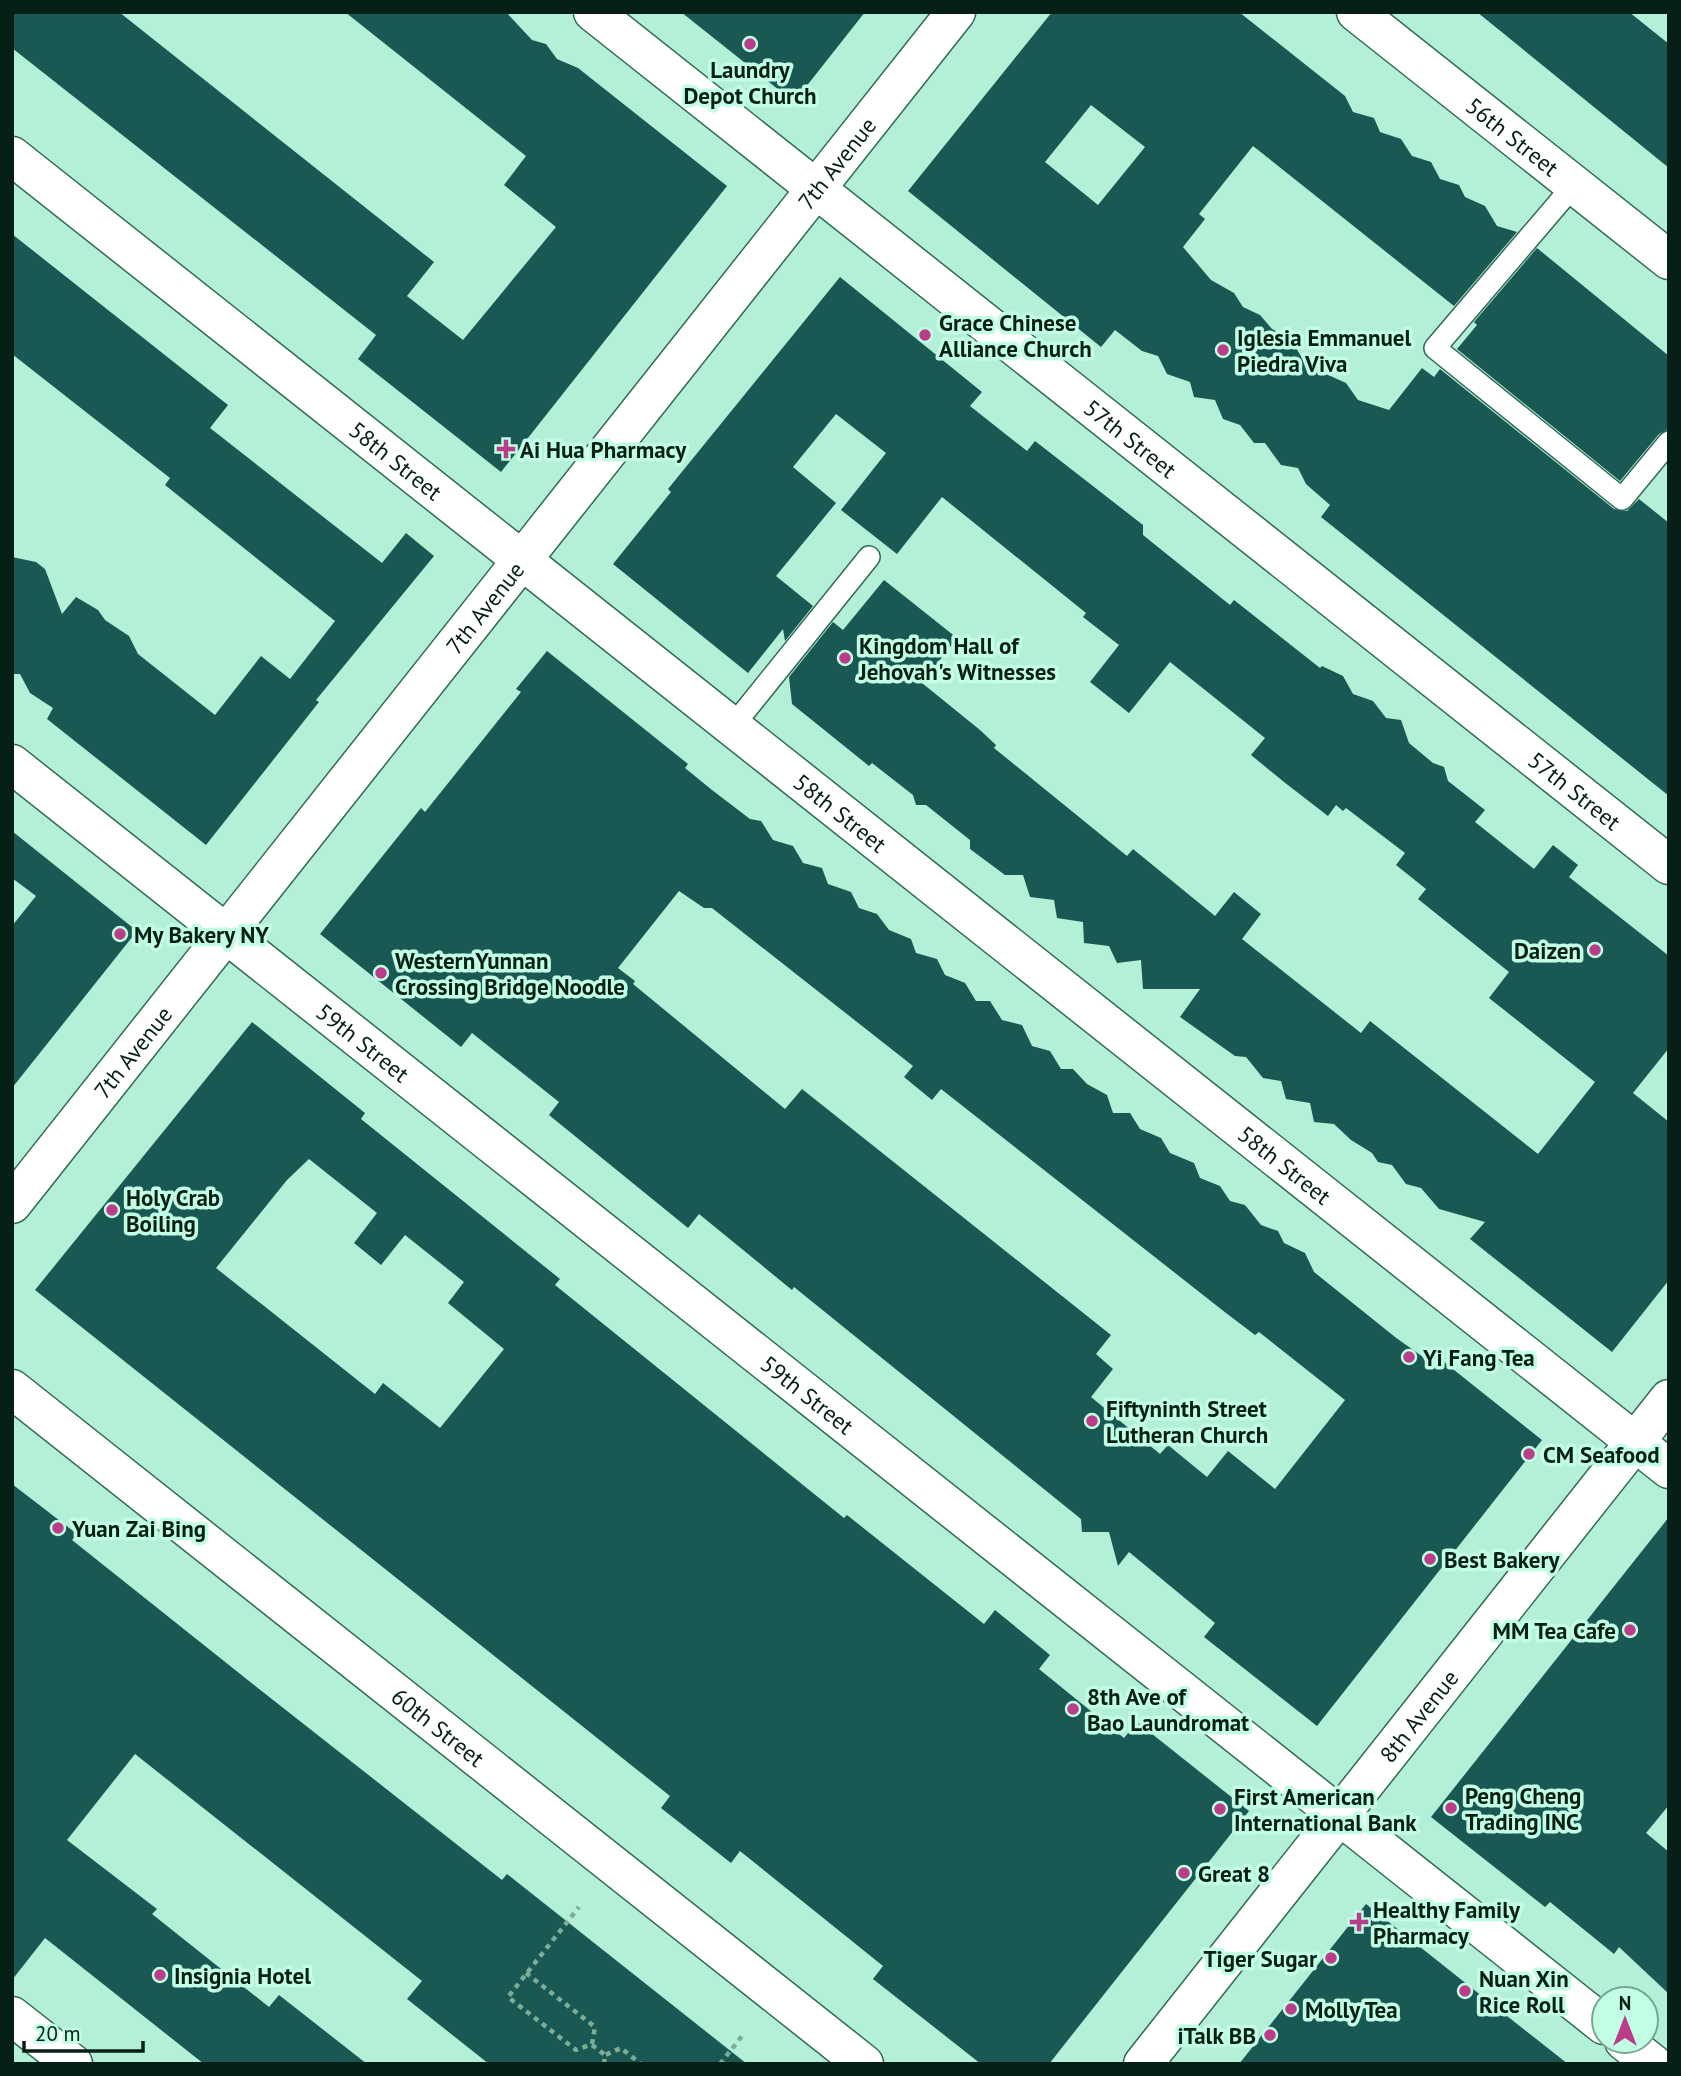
<svg xmlns="http://www.w3.org/2000/svg" width="1681" height="2076" font-family="'PT Sans',sans-serif">
  <rect width="100%" height="100%" fill="#b4f0d7"/>
  <g fill="#195853" fill-rule="evenodd">
    <path d="M12 12H119L434 262 407 296 463 340 556 227 504 185 526 156 345 12H506L532 40 546 44 557 59 578 68 727 186 501 472 358 359 376 335 12 48Z"/>
    <path d="M681 12H865L794 102Z"/>
    <path d="M1052 12H1239L1345 96 1353 112 1374 118 1380 132 1401 139 1412 156 1431 162 1440 179 1459 185 1465 197 1485 206 1497 226 1517 232 1454 306 1253 146 1199 214 1205 219 1183 247 1211 280 1234 293 1243 307 1260 315 1272 329 1290 338 1302 358H1317L1326 374 1346 383 1358 400 1389 410 1422 368 1434 377 1440 369 1614 509 1627 511 1639 499 1669 523V796L1321 517 1330 505 1306 484 1298 468 1281 465 1265 443H1254L1240 425 1223 419 1215 400 1194 397 1190 382 1167 374 1158 356 1142 351 1115 330 1101 347 908 191ZM1091 105 1145 147 1098 205 1045 162Z"/>
    <path d="M1477 12H1629L1669 44V168Z"/>
    <path d="M12 234 228 405 210 428 382 563 406 533 434 556 316 700 319 702 206 845 47 719 53 708 30 693 20 674H12V557L36 562 45 569 62 614 76 597 98 610 105 620 129 636 138 654 215 715 261 656 290 679 335 621 165 485 170 478 12 354Z"/>
    <path d="M1537 248 1669 356V429L1659 434 1620 481 1457 349 1477 325 1474 322Z"/>
    <path d="M840 277 982 392 970 406 1027 451 1035 441 1143 525V535L1230 605 1234 600 1320 668 1322 666 1343 676 1353 694 1373 701 1386 718 1401 720 1409 743 1433 763 1444 767 1448 781 1485 810 1475 822 1534 869 1553 845 1578 865 1569 877 1669 956V1048L1633 1093 1669 1122V1280L1612 1352 1470 1239 1485 1222 1439 1209 1421 1188 1406 1184 1392 1165 1378 1162 1372 1153 1351 1140 1334 1124 1314 1122 1310 1103 1286 1099 1281 1081 1263 1078 1246 1057 1235 1056 1180 1017 1200 989H1143L1141 960 1117 963 1109 946 1084 943 1083 922 1057 918 1054 900 1030 897 1023 875H1005L970 849V840L926 805H916L913 795 872 763 869 766 792 704 789 677 833 622 843 630 884 580 957 638 922 683 980 730 996 745 994 748 1127 856 1133 849 1215 916 1234 892 1261 914 1242 939 1361 1033 1370 1021 1538 1154 1595 1082 1489 998 1509 972 1418 899 1426 889 1396 865 1405 853 1346 808 1343 811 1336 805 1328 816 1284 782 1251 755 1265 738 1170 662 1129 713 1090 682 1119 645 1083 617 1086 613 942 497 897 554 841 510 886 453 836 414 793 467 836 503 776 576 813 606 785 641 783 629 748 673 613 564 671 492 668 489Z"/>
    <path d="M547 651 688 764 685 768 712 790 750 819 761 821 773 840 793 846 803 863 822 868 828 884 851 892 859 908 877 914 889 930 911 939 916 953 937 959 945 975 965 983 976 1001H990L1002 1020 1022 1025 1032 1046 1050 1051 1061 1069H1073L1087 1084 1107 1095 1113 1113H1130L1140 1129 1161 1138 1170 1153 1194 1163 1200 1178 1220 1186 1230 1201 1245 1205 1261 1225 1278 1231 1284 1243 1305 1253 1314 1272 1395 1337 1423 1357 1429 1350 1542 1440 1317 1726 1204 1637 1215 1623 1129 1552 1118 1566 1109 1532H1082L1081 1519 794 1287 792 1290 699 1214 688 1228 549 1115 559 1102 472 1033 461 1047 320 934 421 808 425 812 521 692 516 689ZM679 891 704 908H712L913 1066 904 1077 932 1100 941 1089 1226 1313 1255 1335 1259 1332 1345 1400 1275 1489 1228 1451 1207 1477 1168 1445 1160 1454 1091 1397 1113 1369 1096 1354 1111 1335 802 1089 785 1109 633 984 635 981 618 968Z"/>
    <path d="M12 831 137 931 12 1088V926L36 896 12 878Z"/>
    <path d="M252 1022 365 1113 361 1119 560 1279 555 1285 844 1518 847 1515 984 1624 995 1610 1050 1655 1039 1669 1124 1738 1137 1722 1249 1811 1049 2064H981L873 1979 883 1966 740 1851 731 1863 661 1808 670 1796 35 1290ZM309 1159 377 1213 354 1243 381 1265 405 1235 464 1282 448 1303 504 1349 440 1428 383 1383 375 1394 216 1268 287 1180Z"/>
    <path d="M12 1484 77 1534 72 1540 249 1681 502 1880 507 1874 747 2064H489L407 1999 422 1981 135 1754 67 1840 157 1909 152 1914 269 2007 279 1995 367 2064H204L45 1938 12 1980Z"/>
    <path d="M1669 1517V1805L1646 1833 1669 1852V1994L1619 1947 1614 1954 1550 1902 1545 1907 1431 1817Z"/>
    <path d="M1366 1904 1507 2016 1568 2064H1239Z"/>
  </g>
  <g fill="none" stroke-linecap="round" stroke-linejoin="round">
    <defs>
      <g id="lane">
        <path d="M1574 185 1435 348 1622 499 1669 442"/>
        <path d="M732 727 869 557"/>
      </g>
      <g id="street">
        <path id="s1" d="M593 12 1669 865"/>
        <path id="s2" d="M1356 12 1669 260"/>
        <path id="s3" d="M12 156 1669 1469"/>
        <path id="s4" d="M12 764 1604 2025"/>
        <path id="s5" d="M12 1204 956 12"/>
        <path id="s6" d="M12 1389 864 2064"/>
        <path d="M12 2016 73 2064"/>
        <path d="M1624 2041 1653 2064"/>
        <path id="s7" d="M1143 2064 1669 1399"/>
      </g>
    </defs>
    <use href="#lane" stroke="#316a55" stroke-width="24"/>
    <use href="#street" stroke="#316a55" stroke-width="41"/>
    <g stroke="#7dad99" stroke-width="4.5" stroke-dasharray="5 5" stroke-linecap="butt">
      <path d="M526 1973 595 2027 592 2044 576 2050 508 1997 579 1907"/>
      <path d="M592 2045 605 2055"/>
      <path d="M604 2064 605 2055 621 2048 641 2064"/>
      <path d="M720 2064 742 2036"/>
    </g>
    <use href="#lane" stroke="#fff" stroke-width="21"/>
    <use href="#street" stroke="#fff" stroke-width="38"/>
  </g>
  <g fill="#bb3d8a" stroke="#c1fee4" stroke-width="2.5">
    <circle cx="750" cy="44" r="7"/>
    <circle cx="925" cy="335" r="7"/>
    <circle cx="1223" cy="350" r="7"/>
    <path d="M502.5 438.5h7v7h7v7h-7v7h-7v-7h-7v-7h7z"/>
    <circle cx="845" cy="658" r="7"/>
    <circle cx="120" cy="934" r="7"/>
    <circle cx="1595" cy="950" r="7"/>
    <circle cx="381" cy="973" r="7"/>
    <circle cx="112" cy="1210" r="7"/>
    <circle cx="1409" cy="1357" r="7"/>
    <circle cx="1092" cy="1421" r="7"/>
    <circle cx="1529" cy="1454" r="7"/>
    <circle cx="58" cy="1528" r="7"/>
    <circle cx="1430" cy="1559" r="7"/>
    <circle cx="1630" cy="1630" r="7"/>
    <circle cx="1073" cy="1709" r="7"/>
    <circle cx="1451" cy="1808" r="7"/>
    <circle cx="1220" cy="1809" r="7"/>
    <circle cx="1184" cy="1873" r="7"/>
    <path d="M1355.5 1911.5h7v7h7v7h-7v7h-7v-7h-7v-7h7z"/>
    <circle cx="1331" cy="1958" r="7"/>
    <circle cx="160" cy="1975" r="7"/>
    <circle cx="1465" cy="1991" r="7"/>
    <circle cx="1291" cy="2009" r="7"/>
    <circle cx="1270" cy="2035" r="7"/>
  </g>
  <g text-anchor="middle" dominant-baseline="central" stroke-width="7" stroke-linejoin="round" paint-order="stroke">
    <g font-size="23" font-weight="bold" fill="#072017" stroke="#c1fee4" text-anchor="start">
      <text x="750" y="69" text-anchor="middle">Laundry<tspan x="750" dy="26">Depot Church</tspan></text>
      <text x="939" y="322">Grace Chinese<tspan x="939" dy="26">Alliance Church</tspan></text>
      <text x="1237" y="337">Iglesia Emmanuel<tspan x="1237" dy="26">Piedra Viva</tspan></text>
      <text x="520" y="449">Ai Hua Pharmacy</text>
      <text x="859" y="645">Kingdom Hall of<tspan x="859" dy="26">Jehovah's Witnesses</tspan></text>
      <text x="134" y="934">My Bakery NY</text>
      <text x="1581" y="950" text-anchor="end">Daizen</text>
      <text x="395" y="960">WesternYunnan<tspan x="395" dy="26">Crossing Bridge Noodle</tspan></text>
      <text x="126" y="1197">Holy Crab<tspan x="126" dy="26">Boiling</tspan></text>
      <text x="1423" y="1357">Yi Fang Tea</text>
      <text x="1106" y="1408">Fiftyninth Street<tspan x="1106" dy="26">Lutheran Church</tspan></text>
      <text x="1543" y="1454">CM Seafood</text>
      <text x="72" y="1528">Yuan Zai Bing</text>
      <text x="1444" y="1559">Best Bakery</text>
      <text x="1616" y="1630" text-anchor="end">MM Tea Cafe</text>
      <text x="1087" y="1696">8th Ave of<tspan x="1087" dy="26">Bao Laundromat</tspan></text>
      <text x="1465" y="1795">Peng Cheng<tspan x="1465" dy="26">Trading INC</tspan></text>
      <text x="1234" y="1796">First American<tspan x="1234" dy="26">International Bank</tspan></text>
      <text x="1198" y="1873">Great 8</text>
      <text x="1373" y="1909">Healthy Family<tspan x="1373" dy="26">Pharmacy</tspan></text>
      <text x="1317" y="1958" text-anchor="end">Tiger Sugar</text>
      <text x="174" y="1975">Insignia Hotel</text>
      <text x="1479" y="1978">Nuan Xin<tspan x="1479" dy="26">Rice Roll</tspan></text>
      <text x="1305" y="2009">Molly Tea</text>
      <text x="1256" y="2035" text-anchor="end">iTalk BB</text>
    </g>
    <g font-size="23" fill="#072017" stroke="#c1fee4">
      <text stroke="none"><textPath href="#s2" startOffset="200">56th Street</textPath></text>
      <text stroke="none"><textPath href="#s5" startOffset="1328">7th Avenue</textPath></text>
      <text stroke="none"><textPath href="#s1" startOffset="686">57th Street</textPath></text>
      <text stroke="none"><textPath href="#s3" startOffset="490">58th Street</textPath></text>
      <text stroke="none"><textPath href="#s5" startOffset="761">7th Avenue</textPath></text>
      <text stroke="none"><textPath href="#s1" startOffset="1253">57th Street</textPath></text>
      <text stroke="none"><textPath href="#s3" startOffset="1057">58th Street</textPath></text>
      <text stroke="none"><textPath href="#s4" startOffset="448">59th Street</textPath></text>
      <text stroke="none"><textPath href="#s5" startOffset="194">7th Avenue</textPath></text>
      <text stroke="none"><textPath href="#s3" startOffset="1624">58th Street</textPath></text>
      <text stroke="none"><textPath href="#s4" startOffset="1015">59th Street</textPath></text>
      <text stroke="none"><textPath href="#s7" startOffset="444">8th Avenue</textPath></text>
      <text stroke="none"><textPath href="#s6" startOffset="544">60th Street</textPath></text>
    </g>
  </g>
  <rect width="1681" height="2076" fill="none" stroke="#072017" stroke-width="28"/>
  <g transform="translate(1625 2020)"><circle r="33" fill="#c1fee4" stroke="#77a592" stroke-width="2"/>
  <path d="M0-5L12 26L0 18L-12 26Z" fill="#bb3d8a"/>
  <text y="-10" font-size="19" font-weight="bold" text-anchor="middle" fill="#072017">N</text>
  </g>
  <path d="M24 2041v10h119v-10" fill="none" stroke="#072017" stroke-width="3.5"/>
  <text x="35" y="2041" font-size="21" fill="#072017" stroke="#c1fee4" stroke-width="5" paint-order="stroke">20 m</text>
</svg>
